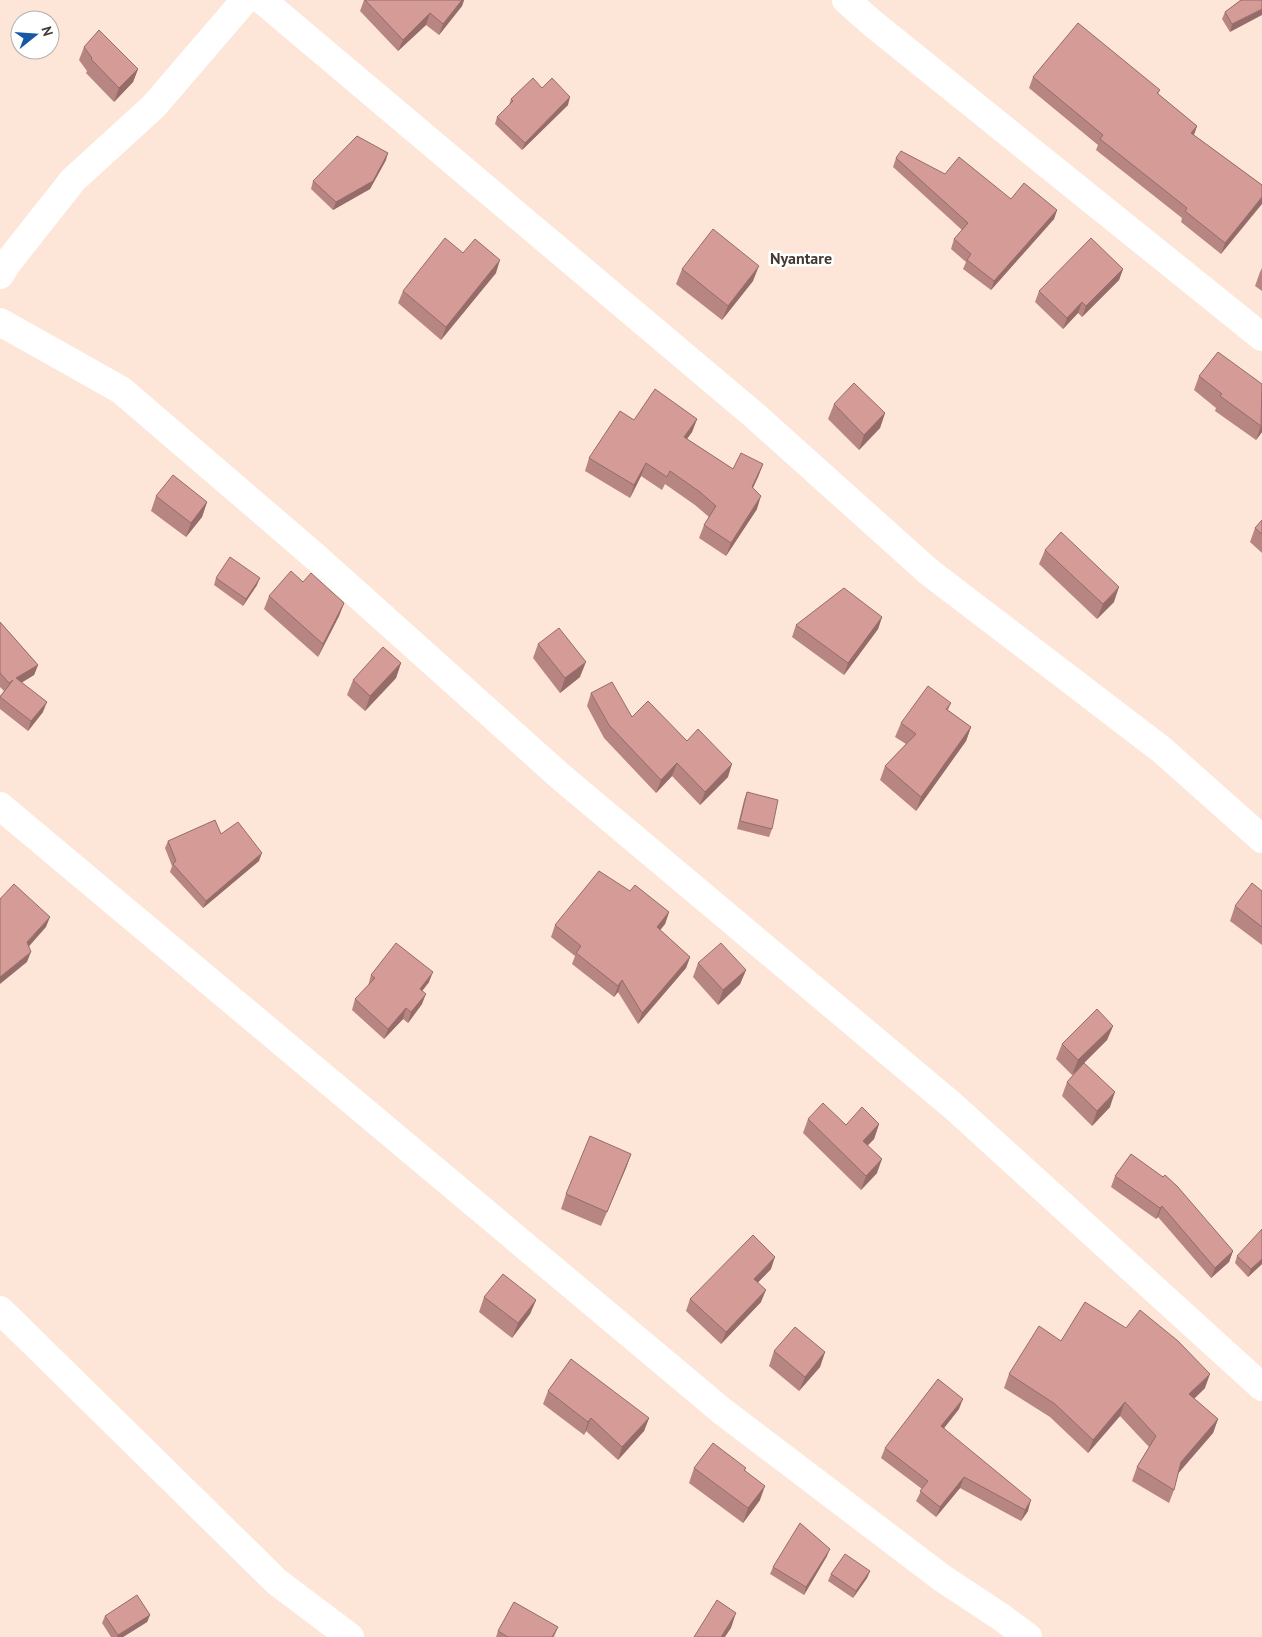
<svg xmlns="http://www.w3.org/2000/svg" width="1262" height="1637" font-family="'PT Sans',sans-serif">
  <rect width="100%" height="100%" fill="#fde6d7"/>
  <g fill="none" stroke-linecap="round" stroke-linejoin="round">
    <g stroke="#fff" stroke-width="28">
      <path d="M262 0 754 415 929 572 1162 750 1262 839"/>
      <path d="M846 0 872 23 1262 337"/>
      <path d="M0 275 9 261 73 180 154 106 245 0"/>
      <path d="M0 322 121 390 311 553 561 777 953 1106 1262 1387"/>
      <path d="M0 806 722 1411 942 1578 1001 1617 1028 1637"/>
      <path d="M0 1310 277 1582 350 1637"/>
    </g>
  </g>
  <g fill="#b78582">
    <path d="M364 0H464L462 6 439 35 426 25 398 51 360 11Z"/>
    <path d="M1241 0 1230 32 1222 19 1225 12Z"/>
    <path d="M84 47 138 69 133 82 114 102 86 73 87 71 79 60Z"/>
    <path d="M1033 77 1160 90 1158 94 1197 126 1194 135 1262 185 1221 254 1181 222 1182 218 1096 150 1098 145 1029 88Z"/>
    <path d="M511 99 568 105 522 150 495 124 497 117 509 105Z"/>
    <path d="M896 158 945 174 1011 199 1057 210 1054 219 991 290 963 269 966 262 951 249 954 239 962 230 893 167Z"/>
    <path d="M386 160 370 189 333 210 311 189 313 181Z"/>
    <path d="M463 253 496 273 441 340 398 303 403 291Z"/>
    <path d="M1262 268V291L1255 286 1260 272Z"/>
    <path d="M682 269 753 281 722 320 676 284Z"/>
    <path d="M1123 269 1119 280 1082 317 1078 313 1063 329 1035 302 1039 291Z"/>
    <path d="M1199 376 1262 384V432L1256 440 1215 411 1216 408 1194 390Z"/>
    <path d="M834 404 885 413 880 428 859 450 828 419Z"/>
    <path d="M697 419 692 432 687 439 733 469 763 464 758 477 753 488 757 509 726 556 699 538 704 525 709 517 695 505 665 484 662 490 641 476 630 498 585 471 589 458 634 420Z"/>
    <path d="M156 496 207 502 202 517 186 537 151 511Z"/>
    <path d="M1262 520V553L1250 542 1255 528Z"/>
    <path d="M1045 550 1114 602 1097 619 1039 564Z"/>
    <path d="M216 578 257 585 243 606 214 585Z"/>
    <path d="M303 582 344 603 339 616 318 657 264 609 269 596Z"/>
    <path d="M882 617 878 629 844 675 792 637 796 625Z"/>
    <path d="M0 622 38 665 34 675 22 682 43 712 28 731 0 709V696L4 691 0 687Z"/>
    <path d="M538 644 580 677 560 693 533 658Z"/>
    <path d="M401 663 396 678 365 711 347 695 353 680Z"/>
    <path d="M591 693 632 717 687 741 728 777 700 805 672 776 656 793 604 738 587 706Z"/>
    <path d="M951 703 948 710 971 727 966 741 916 811 880 780 885 766 906 744 895 737 901 723Z"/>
    <path d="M747 792 772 829 769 837 737 829 744 800Z"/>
    <path d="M168 841 259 861 203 908 170 872 172 866 165 848Z"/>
    <path d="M630 891 669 912 665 924 660 930 690 957 686 968 638 1024 618 992 614 997 572 964 575 956 551 937 555 925Z"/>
    <path d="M1262 891V945L1230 921 1235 906Z"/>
    <path d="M698 963 746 970 740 984 718 1005 693 977Z"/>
    <path d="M371 975 429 982 422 991V1004L408 1023 403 1019 384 1039 352 1010 355 999 368 986Z"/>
    <path d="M1113 1026 1107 1040 1084 1063 1110 1107 1092 1126 1062 1096 1067 1082 1079 1069 1072 1075 1056 1059 1062 1044Z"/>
    <path d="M808 1119 846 1125 879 1124 874 1139 868 1145 877 1173 861 1190 803 1133Z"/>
    <path d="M631 1154 626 1168 601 1226 561 1209 566 1194Z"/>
    <path d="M1115 1176 1233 1251 1229 1262 1211 1278 1158 1217 1156 1219 1111 1187Z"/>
    <path d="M1237 1256 1262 1264 1248 1277 1235 1263Z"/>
    <path d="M771 1269 758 1282 761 1302 721 1344 686 1311 690 1299Z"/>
    <path d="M484 1297 536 1300 530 1314 512 1338 479 1312Z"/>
    <path d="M1061 1341 1205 1388 1194 1399 1218 1419 1213 1433 1178 1473 1174 1490 1169 1503 1132 1481 1137 1467 1149 1447 1120 1416 1088 1453 1050 1417 1004 1388 1009 1374Z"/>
    <path d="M774 1351 825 1352 820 1367 799 1391 769 1366Z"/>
    <path d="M548 1391 649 1418 644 1431 618 1460 586 1431 584 1435 543 1404Z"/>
    <path d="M959 1409 944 1428 1028 1511 1021 1521 960 1488 936 1517 916 1501 922 1489 881 1458 885 1448Z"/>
    <path d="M694 1468H746L745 1470 760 1500 743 1523 689 1483Z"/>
    <path d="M827 1556 804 1595 770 1574 773 1567Z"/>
    <path d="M870 1571 867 1578 853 1598 828 1581 831 1574Z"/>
    <path d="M150 1615 147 1622 123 1637H111L102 1623 105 1616Z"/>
    <path d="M558 1627 554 1637H496L498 1631Z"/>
  </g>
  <g fill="#956c6a">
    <path d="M462 0H464L462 6 439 35 443 24Z"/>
    <path d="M1262 9V15L1230 32 1232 24Z"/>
    <path d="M430 13 426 25 398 51 403 40Z"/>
    <path d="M138 69 133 82 114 102 119 88Z"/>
    <path d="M570 97 568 105 522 150 525 143Z"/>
    <path d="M1197 126 1193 137 1191 133Z"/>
    <path d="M388 153 386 160 370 189 333 210 336 202Z"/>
    <path d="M1262 197V204L1221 254 1225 243Z"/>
    <path d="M1057 210 1054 219 991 290 994 281Z"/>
    <path d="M500 260 496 273 441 340 446 327Z"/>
    <path d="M759 266 753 281 722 320 728 306Z"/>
    <path d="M1123 269 1119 280 1082 317 1086 306Z"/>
    <path d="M1082 302 1078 313 1063 329 1067 318Z"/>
    <path d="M885 413 880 428 859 450 864 435Z"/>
    <path d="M697 419 692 432 679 450 684 437Z"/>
    <path d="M1262 425V432L1256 440 1261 426Z"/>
    <path d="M646 463 641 476 630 498 634 485Z"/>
    <path d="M763 464 758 477 747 500 752 487Z"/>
    <path d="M761 496 757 509 726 556 731 543Z"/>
    <path d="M207 502 202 517 186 537 191 523Z"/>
    <path d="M260 578 257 585 243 606 246 599Z"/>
    <path d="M1119 587 1114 602 1097 619 1103 604Z"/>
    <path d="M344 603 339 616 318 657 323 644Z"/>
    <path d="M882 617 878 629 844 675 848 663Z"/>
    <path d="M586 662 580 677 560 693 565 678Z"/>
    <path d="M401 663 396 678 365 711 370 696Z"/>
    <path d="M38 665 34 675 13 688 16 678Z"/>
    <path d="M47 702 43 712 28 731 31 721Z"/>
    <path d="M971 727 966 741 916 811 921 797Z"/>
    <path d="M677 763 672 776 656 793 661 780Z"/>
    <path d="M732 764 728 777 700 805 705 792Z"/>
    <path d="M262 853 259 861 203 908 206 901Z"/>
    <path d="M669 912 665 924 653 939 657 927Z"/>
    <path d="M50 917 46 927 24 952 27 942Z"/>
    <path d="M31 952 27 962 0 984V977Z"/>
    <path d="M690 957 686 968 638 1024 642 1013Z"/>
    <path d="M746 970 740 984 718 1005 723 990Z"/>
    <path d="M433 972 429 982 416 999 420 989Z"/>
    <path d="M622 980 618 992 614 997 618 986Z"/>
    <path d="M426 994 422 1004 408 1023 411 1012Z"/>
    <path d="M406 1008 403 1019 384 1039 388 1029Z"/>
    <path d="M1113 1026 1107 1040 1072 1075 1078 1060Z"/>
    <path d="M1115 1092 1110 1107 1092 1126 1097 1111Z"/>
    <path d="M879 1124 874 1139 858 1155 863 1141Z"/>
    <path d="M631 1154 626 1168 601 1226 607 1212Z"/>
    <path d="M882 1159 877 1173 861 1190 866 1176Z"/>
    <path d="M1162 1206 1158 1217 1156 1219 1160 1208Z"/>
    <path d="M1233 1251 1229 1262 1211 1278 1215 1268Z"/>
    <path d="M775 1257 771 1269 750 1291 754 1279Z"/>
    <path d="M1262 1259V1264L1248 1277 1251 1269Z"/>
    <path d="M766 1290 761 1302 721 1344 726 1332Z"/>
    <path d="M536 1300 530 1314 512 1338 518 1323Z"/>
    <path d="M825 1352 820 1367 799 1391 805 1377Z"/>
    <path d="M1210 1374 1205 1388 1184 1408 1189 1394Z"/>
    <path d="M963 1399 959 1409 937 1437 941 1426Z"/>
    <path d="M1125 1402 1120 1416 1088 1453 1093 1440Z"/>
    <path d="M591 1418 586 1431 584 1435 588 1422Z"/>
    <path d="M649 1418 644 1431 618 1460 622 1447Z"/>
    <path d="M1218 1419 1213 1433 1176 1476 1181 1462Z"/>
    <path d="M964 1477 960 1488 936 1517 940 1507Z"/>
    <path d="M765 1486 760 1500 743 1523 748 1508Z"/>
    <path d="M1031 1500 1028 1511 1021 1521 1025 1510Z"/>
    <path d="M830 1549 827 1556 804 1595 806 1587Z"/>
    <path d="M870 1571 867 1578 853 1598 856 1591Z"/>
    <path d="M736 1613 731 1628 725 1637H721Z"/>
    <path d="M150 1615 147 1622 123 1637H117L118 1635Z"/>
  </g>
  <g fill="#d59b97" stroke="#956c6a">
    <path d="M365 0H462L443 24 430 13 403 40Z"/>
    <path d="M1241 0H1262V9L1232 24 1225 12Z"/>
    <path d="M1078 23 1160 90 1157 93 1197 126 1191 133 1262 185V197L1225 243 1185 211 1187 208 1100 139 1103 135 1033 77Z"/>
    <path d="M99 30 138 69 119 88 91 59 92 58 84 47Z"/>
    <path d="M533 78 542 88 552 78 570 97 525 143 497 117 513 101 511 99Z"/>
    <path d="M357 136 388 153 373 181 336 202 313 181Z"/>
    <path d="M901 151 945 174 959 157 1011 199 1024 183 1057 210 994 281 967 260 971 254 954 239 968 223 896 158Z"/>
    <path d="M713 229 759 266 728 306 682 269Z"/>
    <path d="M445 238 463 253 475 239 500 260 446 327 403 291Z"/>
    <path d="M1091 238 1123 269 1086 306 1082 302 1067 318 1039 291Z"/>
    <path d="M1218 352 1262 384 1261 426 1220 396 1222 394 1199 376Z"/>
    <path d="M854 383 885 413 864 435 834 404Z"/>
    <path d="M655 389 697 419 684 437 733 469 741 453 763 464 752 487 761 496 731 543 704 525 716 506 700 492 670 471 667 477 646 463 634 485 589 458 620 411 634 420Z"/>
    <path d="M173 475 207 502 191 523 156 496Z"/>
    <path d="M1262 520V534L1255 528Z"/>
    <path d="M1061 532 1119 587 1103 604 1045 550Z"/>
    <path d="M230 557 260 578 246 599 216 578Z"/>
    <path d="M291 571 303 582 311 573 344 603 323 644 269 596Z"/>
    <path d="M844 588 882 617 848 663 796 625Z"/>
    <path d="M0 622 38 665 16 678 47 702 31 721 0 697 13 680 9 683 0 673Z"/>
    <path d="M559 628 586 662 565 678 538 644Z"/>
    <path d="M383 647 401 663 370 696 353 680Z"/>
    <path d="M612 682 632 717 648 701 687 741 698 729 732 764 705 792 677 763 661 780 609 725 591 693Z"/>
    <path d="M928 686 951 703 946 709 971 727 921 797 885 766 916 734 901 723Z"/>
    <path d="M747 792 778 800 772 829 740 821Z"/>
    <path d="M215 820 221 834 238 822 262 853 206 901 173 864 176 861 168 841Z"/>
    <path d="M599 871 630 891 635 885 669 912 657 927 690 957 642 1013 622 980 618 986 576 953 581 946 555 925Z"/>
    <path d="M1252 883 1262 891V927L1235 906Z"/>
    <path d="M14 884 50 917 27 942 31 952 0 977V899Z"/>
    <path d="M396 943 433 972 420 989 426 994 411 1012 406 1008 388 1029 355 999 375 978 371 975Z"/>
    <path d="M721 943 746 970 723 990 698 963Z"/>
    <path d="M1097 1009 1113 1026 1078 1060 1062 1044Z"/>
    <path d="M1084 1063 1115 1092 1097 1111 1067 1082Z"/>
    <path d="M823 1103 846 1125 862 1107 879 1124 863 1141 882 1159 866 1176 808 1119Z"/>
    <path d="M590 1136 631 1154 607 1212 566 1194Z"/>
    <path d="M1131 1154 1163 1177 1165 1175 1177 1186 1233 1251 1215 1268 1162 1206 1160 1208 1115 1176Z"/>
    <path d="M1262 1229V1259L1251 1269 1237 1256Z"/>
    <path d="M753 1235 775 1257 754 1279 766 1290 726 1332 690 1299Z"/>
    <path d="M503 1274 536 1300 518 1323 484 1297Z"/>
    <path d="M1085 1302 1126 1328 1140 1310 1178 1341 1210 1374 1189 1394 1218 1419 1181 1462 1174 1490 1137 1467 1156 1436 1125 1402 1093 1440 1055 1404 1009 1374 1039 1326 1061 1341Z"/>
    <path d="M795 1327 825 1352 805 1377 774 1351Z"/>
    <path d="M571 1359 649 1418 622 1447 591 1418 588 1422 548 1391Z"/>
    <path d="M938 1379 963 1399 941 1426 1031 1500 1025 1510 964 1477 940 1507 920 1491 928 1481 885 1448Z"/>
    <path d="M713 1443 746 1468 744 1470 765 1486 748 1508 694 1468Z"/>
    <path d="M800 1523 830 1549 806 1587 773 1567Z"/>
    <path d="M845 1554 870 1571 856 1591 831 1574Z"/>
    <path d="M137 1595 150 1615 118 1635 105 1616Z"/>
    <path d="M717 1600 736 1613 721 1637H694Z"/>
    <path d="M514 1602 558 1627 552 1637H508L498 1631Z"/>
  </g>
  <g text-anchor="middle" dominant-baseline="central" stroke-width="5" stroke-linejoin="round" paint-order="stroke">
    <g font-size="16" font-weight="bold" fill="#453a33" stroke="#fff">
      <text x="801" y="258">Nyantare</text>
    </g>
  </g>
  <g transform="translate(35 35) rotate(73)"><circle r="24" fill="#ffffff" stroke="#b5b0ad"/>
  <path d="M0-4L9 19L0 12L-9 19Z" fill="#1657a7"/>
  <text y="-8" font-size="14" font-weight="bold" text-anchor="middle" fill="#453a33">N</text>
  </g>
</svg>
